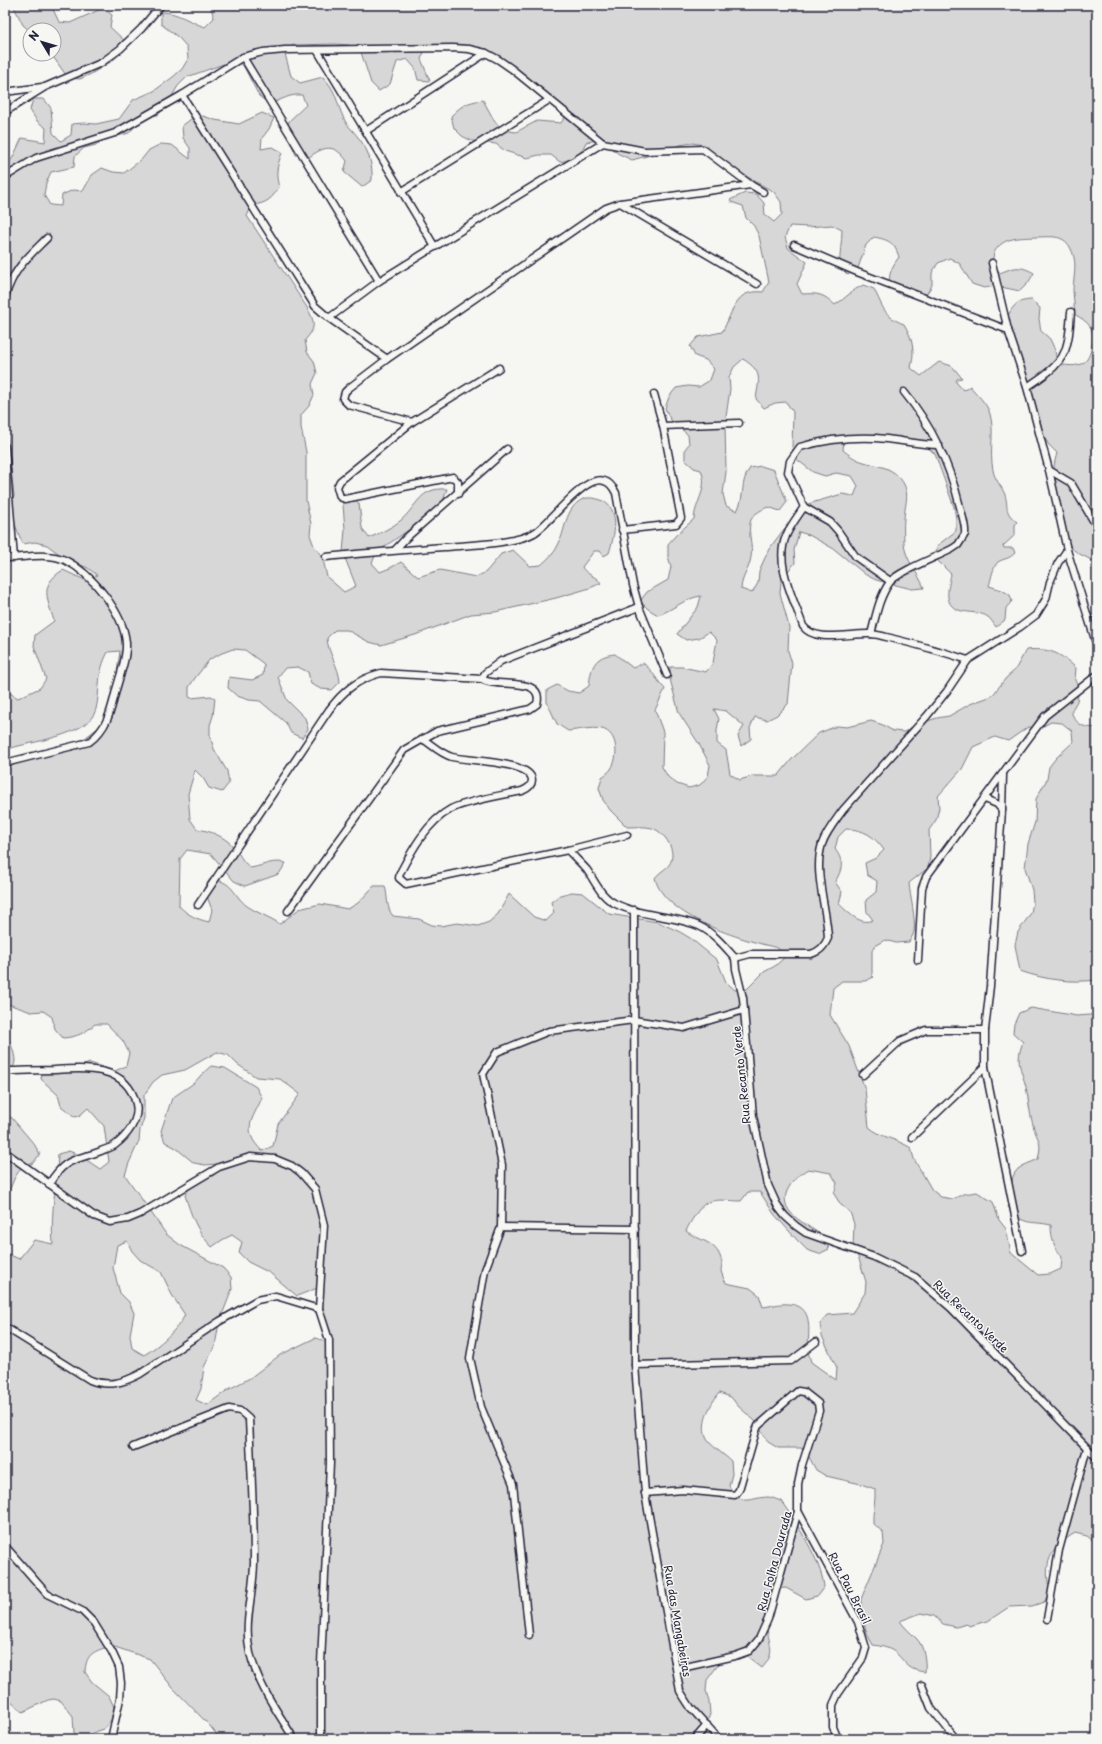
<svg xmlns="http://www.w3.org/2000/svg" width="1102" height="1744" font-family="'Playpen Sans',sans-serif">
  <rect width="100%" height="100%" fill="#f6f6f2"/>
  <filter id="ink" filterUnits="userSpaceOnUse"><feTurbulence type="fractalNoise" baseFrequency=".025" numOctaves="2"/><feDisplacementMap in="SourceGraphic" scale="8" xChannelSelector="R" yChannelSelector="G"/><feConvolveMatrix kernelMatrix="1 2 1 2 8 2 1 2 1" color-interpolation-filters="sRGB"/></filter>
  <g filter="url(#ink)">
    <g fill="#d7d7d7" stroke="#7c7c89" fill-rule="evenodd">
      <path d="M13 5H51L59 22 70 23 103 8 112 15 110 27 127 43 121 53 112 61 91 74 80 79 68 78 54 58 44 54H54V30L30 31 23 25Z"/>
      <path d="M210 5H1097V564C1089 557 1077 555 1071 547 1064 539 1055 481 1054 468 1054 463 1056 457 1057 453L1049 445 1038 428 1008 338 1002 333C1005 323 1009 308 1019 302 1023 301 1028 300 1032 300L1040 308 1039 319 1041 331 1050 339 1055 350 1057 364C1066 365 1072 367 1081 364 1091 361 1094 340 1092 331 1090 323 1081 318 1074 314 1075 305 1073 297 1073 289 1074 274 1078 261 1070 247 1063 234 1049 237 1037 237 1022 238 1004 236 995 251 993 254 993 259 993 263L1000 273C1014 267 1020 265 1034 273L1028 283 1020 291 996 286 984 288 972 284 960 264 950 258 938 263 932 273V285L926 295C896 302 877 285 899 257 894 242 889 240 874 237L866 245 858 268 848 275 840 267C839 254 842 243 842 230L832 225 808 227 790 226 785 237 788 248 807 262 797 284 802 294C818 293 824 294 835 305 846 298 852 290 863 285L874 289C883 307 884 317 904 324 913 339 915 351 911 368L921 376 939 362 952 366 962 378 957 379 956 382 963 390 966 389 970 386C976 394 987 403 990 414 995 432 989 451 993 470 994 479 1002 486 1005 495 1009 508 1003 511 1017 522L1015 525V535L1003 546 1004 548H1013L1015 553C1008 560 1004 558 998 562 993 566 991 580 989 586L1002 590 1010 595 1012 601 1006 608 1005 620 996 627C993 623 991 619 988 617 976 608 951 618 948 597 947 590 950 581 951 574L934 557 938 545 956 531V519L954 507 935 454 926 446 915 444 844 439 843 450C849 455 856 460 864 462 876 466 888 466 898 476 912 491 905 501 904 519 903 526 904 535 904 543 905 560 918 572 924 588L912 589 876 580 866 575 834 549 809 535 799 532 794 550 795 563 788 571 781 582 780 593 789 627 788 651 792 663 788 704 777 715 767 720 755 717 750 728 751 739 741 746 738 736 744 726 726 711 714 709 719 719 717 730V743L726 750 730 774 740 780 752 776H778L792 759 819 733 837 726 847 727 871 721 883 725 893 731 904 732 915 725 937 718 949 716 970 704 992 696 1006 678 1015 670 1026 650C1049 648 1059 652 1076 668L1075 680 1079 689 1077 701 1072 710V714C1077 725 1085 729 1097 727V980C1070 983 1046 980 1020 971L1015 945 1018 932 1031 913 1033 902 1032 890 1025 868 1028 844 1035 822 1036 799 1047 779 1049 767 1056 758 1073 742 1072 731 1062 723 1051 722 1040 728 1028 727 1008 741 995 737 973 747 962 769 938 796 939 808 936 820 929 830 930 857 928 868 909 883C910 897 916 918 914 931 914 935 910 939 909 942L896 943 885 940 874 946 872 951V976L874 977 865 981H842L833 988 830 1015 849 1046 865 1089 869 1127C882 1138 897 1139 911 1148L914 1159 932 1190 941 1197 953 1199 963 1194 977 1192 993 1202 999 1220 1006 1229 1011 1253 1038 1275 1050 1274 1061 1269 1062 1257C1054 1247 1051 1239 1051 1225 1028 1220 1025 1227 1008 1207 1015 1194 1007 1179 1018 1169 1024 1164 1031 1163 1038 1159 1043 1140 1037 1141 1033 1125 1029 1112 1029 1100 1026 1087 1021 1068 1015 1062 1023 1042L1013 1033 1014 1024 1019 1013 1031 1008 1077 1016 1090 1015 1097 1012V1544L1087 1536 1075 1533C1049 1549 1043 1563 1050 1592L1044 1602 1032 1606 1009 1607 988 1621 969 1626 967 1624 956 1627 943 1624 934 1616 921 1613 900 1621C905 1628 910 1632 916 1638 924 1646 926 1660 925 1672 908 1670 908 1665 897 1654 891 1648 881 1646 873 1645L867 1634 861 1611V1599L884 1544 883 1532 873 1524C872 1512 876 1502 875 1489L861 1484 826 1476 816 1470 809 1457 801 1448H778L768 1442 755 1421 738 1406 731 1397 719 1393C711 1403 700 1423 706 1437 708 1444 725 1455 731 1461L732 1474 729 1486C744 1508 747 1498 768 1497 772 1497 777 1500 781 1501 796 1522 822 1562 824 1587L817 1596 806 1599 786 1588 774 1589C769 1600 767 1612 767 1624 767 1643 778 1651 762 1668L743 1653 731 1654 721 1661 707 1680 706 1691 709 1702 710 1714 706 1726 717 1739H220L210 1726 173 1688 150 1659 115 1647 112 1649 107 1647C92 1652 86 1655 85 1672L92 1682 109 1696 114 1707 111 1720 104 1729 92 1733 88 1739H80L74 1733 73 1716 61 1701 54 1699 48 1700 23 1712 7 1697H5V1248L8 1254 19 1259 34 1240 53 1244C50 1212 57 1185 58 1154L69 1151 79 1155 100 1169 109 1162 104 1126 88 1108 79 1116 75 1117 61 1106 58 1095 41 1079 43 1067H78L90 1063 115 1071 126 1066 129 1053 123 1041 107 1024H95C85 1033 77 1037 63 1038L55 1029 52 1017 43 1011 31 1012 5 1003V768L74 744 85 738 104 723 115 686 120 651 108 652C96 675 101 687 96 709 89 737 29 741 5 750V693L8 692 18 698 40 688 46 679 34 646 35 635 54 621C47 598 39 585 63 570L87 581 97 575 88 568 66 559 47 545 35 542 23 544C17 531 8 510 14 496L5 412V165L12 159 22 138 45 142 46 128 37 121 30 110 33 99H44L51 108 53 133 61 141 71 135 72 124 84 123 96 124 119 119 133 100 154 91 173 77 182 69 188 59 187 47 179 38 161 24V12C178 12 189 22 205 27L214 18ZM335 44 349 45 360 49 371 83 379 91 390 84 397 62 407 59 415 68 418 80 430 81 421 59 426 48 437 45H449L461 48 472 54H484L504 62 520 80 568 112 561 123 537 121 516 132 504 130 495 122 483 100C467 102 462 105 451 116L454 128 462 136 472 141 496 144 505 151 527 158 539 155H551L560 162C575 159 580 156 586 142L599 140 619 154 632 160 658 153 680 145 692 143 704 145 732 168 774 192 781 202 782 214 774 222 765 215 764 203 756 194 745 193 730 200 731 202 743 206 746 218 754 226 759 236 769 282 763 292C734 289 734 311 722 332L698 337 690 346 695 356 706 360 714 369 710 380 699 387 688 386 676 388 669 397 665 408 670 419 688 435 689 444 685 449V460L694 468 701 470C709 488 695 502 694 519L676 535 668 544V556L671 567 668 580 647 592 640 601 648 609 658 615C673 610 685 598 701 596L698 607 677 634 686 640 699 638 709 632 717 640 713 663 706 672 682 667H670V679L679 713 699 744 710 765 708 776 700 785 689 788 677 784 668 777 662 767 663 732 655 710 665 689C657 681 653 671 643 663L633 668 615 654C594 656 591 667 589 686L579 693 568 691 557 685 547 690V702L557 724 568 731C579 730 591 727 602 729 618 733 619 757 611 769 609 772 605 775 602 777L599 788 603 800 610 810 627 827C634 827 645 826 652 828 665 832 678 852 669 865 665 870 659 872 655 878 664 917 742 940 778 948L784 958 775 966 764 972 747 989 735 990 726 982 717 960 690 938 680 932 658 922 609 914 583 893 572 892 560 895 551 902 554 913 546 921 534 917 509 894 498 914 489 922 478 926 457 923 441 926 432 925 419 919 393 916C386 908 388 896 385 886H374L358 903 348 909 320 904 299 909 280 924C270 917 257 913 247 906 232 894 234 881 210 879L204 888 212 910 209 922C196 919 188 915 179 906L180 859 187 850 211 854 234 881 245 886 279 874 286 863C271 860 266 865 251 868 243 862 243 860 237 851 228 838 212 831 197 829L190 819 188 794 195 770 203 778 209 788 222 792 229 783 227 771 214 749 210 736V725L213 716 215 698 211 696 191 698 189 697V687L195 678 210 659 222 653 233 649 245 650 264 664 263 675 252 680 229 677 228 688 237 696 249 700 260 701 286 723 291 733 302 738 308 729 305 718 287 700 278 677 285 668 298 667 308 672 311 684 321 689 332 690 340 682C339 666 328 654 327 638L335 630H347L369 642 381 645 415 635 471 614 495 612 556 598 590 588 601 583C595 575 586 575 582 567L594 551H600L604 556 609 553C614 537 622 509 601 500 595 498 588 497 583 499 564 508 566 532 557 547 554 554 547 559 541 565L530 566 513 550 501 554 486 572 476 577 440 570 418 577 401 562 390 568 380 572 372 563 377 552 417 524 436 510 443 501 447 489C419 487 418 506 400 521 391 528 380 533 369 538L362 528 359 504 352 494 341 493 343 505 345 529 343 553 356 586 344 592 327 577 322 555 314 546 310 535 311 524 306 501V452L301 427V415L309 406 314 395 312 384 317 373 314 361 307 352 305 340C316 328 315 323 308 309L247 216 252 205C266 204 272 199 279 187 275 174 277 166 282 153L272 147 261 149 262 138 269 129 274 118 262 113 239 124 215 120 203 116 191 119 182 126 183 138 190 148V159L172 145 161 144 149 150 142 159 124 173 113 172 102 168 92 175 83 191 73 190 62 195 61 206 50 205 44 195 46 183 51 172 74 167 75 156 84 148 96 145 106 139 129 133 144 116 158 115 166 106 178 86 187 77 232 61 243 65 259 96 269 104C283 100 288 94 302 95L306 105 289 121 287 133 296 155 308 158C324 146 334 143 347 161L344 172 362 187 372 180C373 164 368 148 357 136 353 130 347 126 344 119 336 102 337 91 323 77L300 83 291 76 285 54 293 45ZM743 359C763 372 759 378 756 399L764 408 775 403 786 402 793 412 792 447 795 458 813 472 825 476 836 473 852 476 858 486 854 496 842 494 808 504 784 529 769 549 759 571 758 583 752 593 741 589C742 575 749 571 751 557 753 546 748 534 750 523 752 514 761 510 768 507L780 511 787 502 774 470 761 466 750 468C739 484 746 494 737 511L726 506 723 494 726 472 725 424 730 389 729 377 734 367ZM846 829C864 829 874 836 884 850L876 858 865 863 867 875 877 881 876 892 866 900 867 912 873 920C860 926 848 912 839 904L842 892 835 882C843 868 844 862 835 849L838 837ZM217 1052 228 1055 237 1064 256 1077 280 1079 300 1094 278 1124 273 1146 262 1151C241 1130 252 1120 262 1098L256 1087 225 1068 211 1066 202 1074 194 1083 172 1098 161 1131 165 1142 176 1148 194 1163 205 1165 217 1164 214 1175 192 1184 185 1195C191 1215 197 1232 212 1247L222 1240 232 1235 242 1242 239 1253 248 1262 270 1273 297 1296 320 1287 322 1325 326 1341 315 1338 280 1355 250 1378 229 1389 207 1405 196 1400 201 1389 204 1367 215 1346 219 1323 232 1289 231 1277 223 1268 180 1245 166 1234 125 1175 129 1163 139 1141 140 1130 144 1118V1095L153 1082 162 1075 185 1070ZM808 1169 831 1173 837 1183 834 1194 841 1205 850 1212 854 1224 853 1248 859 1259 866 1282 865 1293 852 1313 828 1315 820 1324 822 1336 837 1368 836 1380 811 1362C810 1358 808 1353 808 1349 808 1332 815 1305 788 1304 780 1303 771 1306 763 1307L759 1295 750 1288 726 1283C724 1279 722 1275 721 1271 721 1267 723 1263 721 1259 716 1241 699 1241 686 1231 689 1224 699 1207 706 1203 716 1198 730 1201 741 1201L748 1192H760L774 1214 798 1241 807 1250 819 1254 829 1249C828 1246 826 1241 824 1238 812 1225 777 1215 787 1191 792 1181 798 1175 808 1169ZM127 1241 132 1251 140 1260 161 1272 172 1295 185 1315C177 1330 159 1346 144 1355L132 1348 130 1335 134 1313 129 1302 120 1293 113 1268 117 1245Z"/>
      <path d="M5 1033C10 1040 15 1053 15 1061 14 1071 5 1078 7 1089L5 1093Z"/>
      <path d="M11 1117 34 1144 40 1154 33 1163 21 1168 15 1177 5 1200V1122Z"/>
    </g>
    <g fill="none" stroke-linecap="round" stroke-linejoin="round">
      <defs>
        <g id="street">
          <path d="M317 50 435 247"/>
          <path d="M243 57 379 281"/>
          <path d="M5 92 42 87"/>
          <path d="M182 95 315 306 329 318 387 359"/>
          <path d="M5 112 45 87 101 63 120 49 141 29 161 5"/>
          <path d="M366 131 486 53"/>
          <path d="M5 177 36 158 115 133 182 95 243 57 263 52 285 50 453 48 469 49 486 53 499 60 512 69 603 143"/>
          <path d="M401 192 549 100"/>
          <path d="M620 203 757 284"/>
          <path d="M794 245 857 272 1008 330"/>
          <path d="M992 263 1008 330 1027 387 1049 470 1067 550 1097 646"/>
          <path d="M5 297C14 268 26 259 47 238"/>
          <path d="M329 318 379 281 603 143 645 151 703 149 751 185 763 192"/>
          <path d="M1027 387C1043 376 1063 365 1067 344 1070 334 1070 322 1071 312"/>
          <path d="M412 422 349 405 343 399 345 392 349 388 387 359 606 208 620 203 751 185"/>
          <path d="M663 426 739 423"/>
          <path d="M5 447 14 558"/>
          <path d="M1049 470 1071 483 1097 527"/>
          <path d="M458 494V482L453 477 345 499 340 497 337 487 340 481 412 422 499 368"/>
          <path d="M804 507C798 516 790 526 786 536 774 564 794 599 803 626 814 643 851 633 870 634 877 634 886 637 894 639 919 645 943 652 968 660"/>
          <path d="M622 530 676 524 681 518 663 426 654 394"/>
          <path d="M395 550 406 538 507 449"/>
          <path d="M326 557C365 553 405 550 444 547 466 545 515 544 534 533 553 523 597 452 616 493L633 585 639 607 667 675"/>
          <path d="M5 558C23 558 48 552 65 560 91 573 124 613 126 643 127 658 120 675 116 690 111 711 107 729 89 742L5 763"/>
          <path d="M890 581 856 557 838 531 830 522 804 507 788 472 790 461 800 447C828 439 858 436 887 439 904 441 921 445 939 445"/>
          <path d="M871 634C876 616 879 597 890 582 897 572 939 556 952 549L958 545 965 534C966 525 962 516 960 507 950 465 932 426 904 392"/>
          <path d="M482 679 485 673 501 661 639 607"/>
          <path d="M423 739C432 745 441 754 452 757 466 761 531 761 532 780 532 786 527 789 522 791 503 795 466 801 451 809 427 822 412 850 400 873L399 878 406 884 568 850 627 835"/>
          <path d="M1003 775 1002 810 990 986 985 1030V1067L1022 1251"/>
          <path d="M985 799 997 804 1002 810"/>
          <path d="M568 850C574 857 581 863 587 870 596 883 601 897 616 904 642 917 673 915 699 926 714 933 725 947 735 958L750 954H811C820 951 824 947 828 938 827 908 813 872 822 844 826 832 836 820 843 810L927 716 947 691 968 660 1020 627 1036 615 1046 599 1050 582 1058 563 1067 550"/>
          <path d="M198 905 329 710C343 691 358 679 381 673L482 679C496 689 545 675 537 704L530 709 437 731 404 750 288 911"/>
          <path d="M634 910 635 1365 645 1493 680 1691 691 1708 719 1739"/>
          <path d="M735 958 736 969 743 998 753 1116 768 1185 778 1207 785 1216 796 1226 806 1233 874 1257 915 1277 951 1308 1097 1458"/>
          <path d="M918 960 922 888 926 877 1045 716 1097 675"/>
          <path d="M5 1071C21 1071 38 1070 54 1070 85 1068 127 1065 136 1104 140 1119 127 1136 115 1145 111 1148 105 1149 101 1151 74 1161 66 1157 49 1184"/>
          <path d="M863 1075 900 1041 926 1030H985"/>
          <path d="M912 1137 985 1067"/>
          <path d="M5 1152 94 1216 110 1222 128 1219 140 1214 219 1167 250 1157 275 1159 292 1166 301 1173 315 1189 324 1225 319 1309 329 1340 330 1463 321 1664V1739"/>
          <path d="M501 1227 502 1165 483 1074 497 1052 549 1031 634 1020 684 1028 744 1010"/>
          <path d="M5 1327 90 1380C108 1387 123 1383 140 1374L220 1321 257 1300 276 1296 319 1309"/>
          <path d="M635 1365 791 1361 816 1342"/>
          <path d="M133 1447 229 1409 240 1411 249 1419C251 1467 254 1515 254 1562 254 1593 243 1622 250 1653 258 1685 277 1711 294 1739"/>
          <path d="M645 1493 683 1490 735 1495 739 1490 756 1431 758 1426 798 1391 804 1392 818 1403 819 1411 802 1465 798 1484V1511L768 1619 759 1639 749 1651 735 1656 677 1669"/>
          <path d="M798 1511 858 1622 866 1648 863 1658 838 1694 833 1705V1727L838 1739"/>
          <path d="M5 1546 47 1594 82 1611 94 1623 112 1652 119 1667 121 1683 120 1699 111 1739"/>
          <path d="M1047 1619 1059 1550 1087 1448"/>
          <path d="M529 1635 513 1484 481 1407 470 1358 485 1270 501 1227 635 1229"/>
          <path d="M922 1685 931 1708 956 1739"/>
          <path d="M695 1739 707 1725"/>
        </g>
      </defs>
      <use href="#street" stroke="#22223b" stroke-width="9"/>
      <use href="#street" stroke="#f6f6f2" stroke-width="6"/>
    </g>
  </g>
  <g text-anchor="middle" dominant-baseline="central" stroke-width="3" stroke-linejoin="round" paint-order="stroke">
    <g font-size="11" fill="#22223b" stroke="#f6f6f2">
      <text transform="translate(741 1075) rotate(-96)">Rua Recanto Verde</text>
      <text transform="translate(971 1316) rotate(44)">Rua Recanto Verde</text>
      <text transform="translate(774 1561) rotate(-75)">Rua Folha Dourada</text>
      <text transform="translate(850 1588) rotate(63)">Rua Pau Brasil</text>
      <text transform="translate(678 1621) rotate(80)">Rua das Mangabeiras</text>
    </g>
  </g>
  <rect width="1102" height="1744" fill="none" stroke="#f6f6f2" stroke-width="20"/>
  <rect x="10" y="10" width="1082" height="1724" fill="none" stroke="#22223b" stroke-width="1.5" filter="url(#ink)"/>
  <g transform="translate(42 42) rotate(308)"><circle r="19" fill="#f6f6f2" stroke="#a1a1a9"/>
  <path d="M0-3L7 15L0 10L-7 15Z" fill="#22223b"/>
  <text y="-6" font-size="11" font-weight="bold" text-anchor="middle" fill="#22223b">N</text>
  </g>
</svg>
